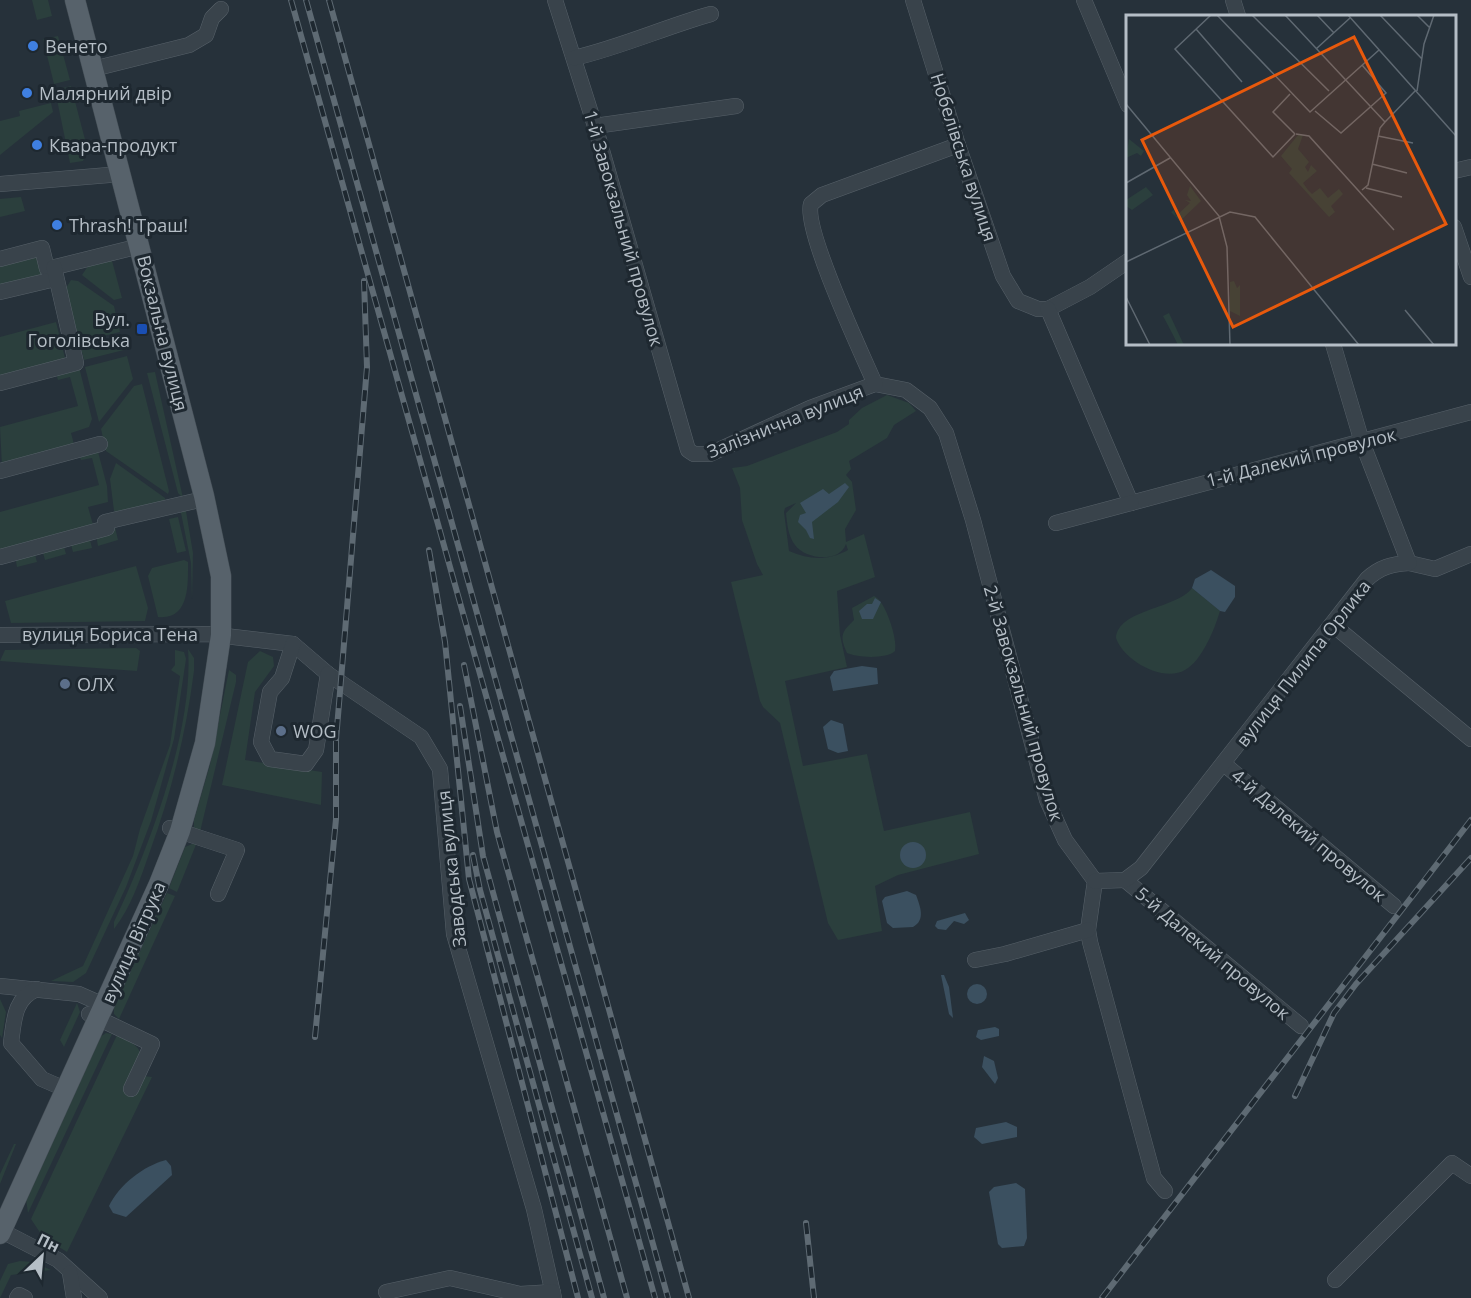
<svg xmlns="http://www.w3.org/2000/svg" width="1471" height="1298" font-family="'Open Sans',sans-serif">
  <rect width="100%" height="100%" fill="#26313a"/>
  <g fill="#2b3f3d" fill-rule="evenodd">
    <path d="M32 0H48L52 16 37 20Z"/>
    <path d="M58 36 70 80 54 84 43 39Z"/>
    <path d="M71 86 88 151 83 161 70 163 55 90Z"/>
    <path d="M51 103 53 112 0 155V121L20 116 19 111Z"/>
    <path d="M21 197 25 211 0 217V199Z"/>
    <path d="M38 252 44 277 0 288V262Z"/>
    <path d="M111 257 122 298 114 300 82 275 90 263Z"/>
    <path d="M71 280 78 281 114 306 120 332 79 342 66 288Z"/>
    <path d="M56 322 66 362 0 380V337Z"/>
    <path d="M121 338 124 350 84 360 81 348Z"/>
    <path d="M127 356 133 379 99 422 85 367Z"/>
    <path d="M79 367 92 419 89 427 71 433 75 448 2 467 0 427 78 406 70 377 58 380 56 373Z"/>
    <path d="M155 372 183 498 178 493 147 373Z"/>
    <path d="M142 384 169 491 168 494 106 451 101 429 134 386Z"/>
    <path d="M887 395 909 403 916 411 894 425 887 438 849 461 851 469 846 475 852 482 856 510 845 529 846 542 864 534 875 577 837 591 840 635 847 667 785 681 803 766 867 754 884 831 970 812 979 854 898 875 875 886 882 931 838 940 828 923 780 723 763 707 760 701 731 582 763 575 757 564 742 520 740 488 732 468 747 466 837 432 849 424V420L862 408ZM796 503 786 513C787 523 788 536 795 545 805 559 839 564 846 544L848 550C828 561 810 560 789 551L784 512 785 508Z"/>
    <path d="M97 448 107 486 108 502 88 507 94 528 0 553V512L99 485 92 458 81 460 79 453Z"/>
    <path d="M116 463 165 498V502L117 513 114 511 110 479Z"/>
    <path d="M180 508 186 511 193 553 192 599 191 563Z"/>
    <path d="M178 517 186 551 177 553 169 519Z"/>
    <path d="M115 527 118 540 98 546 96 535Z"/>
    <path d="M89 536 92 548 73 552 70 541Z"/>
    <path d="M63 543 66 554 45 560 42 549Z"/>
    <path d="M34 551 37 562 17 567 15 556Z"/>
    <path d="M184 560 188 562C188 584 190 620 158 617L148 576 152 568Z"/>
    <path d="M136 566 148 608 145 621 11 623 5 601Z"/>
    <path d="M1192 588 1220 611C1215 628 1202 661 1185 670 1163 683 1123 660 1116 638 1118 609 1177 609 1192 588Z"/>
    <path d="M874 596C885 600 898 639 895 651 887 659 858 658 847 653 839 635 842 632 854 620L852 608Z"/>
    <path d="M136 648 140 651 137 671 0 661 5 650Z"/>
    <path d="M188 649 194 658V671C186 734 171 794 149 854 140 880 131 907 114 929V922C148 850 194 730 188 649Z"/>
    <path d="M175 650 184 652 186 659 174 739 151 821 126 887 86 973 73 982 51 981 83 966 133 856 140 829 170 745 180 676 171 670 175 665Z"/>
    <path d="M260 651 273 657 274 666 255 692 245 760 322 772 321 805 222 785 248 662Z"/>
    <path d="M229 670 236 675V682L200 832 194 828V820L210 765Z"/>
    <path d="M197 842 177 892 169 888 185 847Z"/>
    <path d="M167 893 175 896 119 1019 114 1014V1007Z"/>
    <path d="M0 999 6 1012 2 1038 0 1035Z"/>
    <path d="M77 1003 80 1012 64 1047 60 1040Z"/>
    <path d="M106 1033 112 1034 28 1213 26 1199 100 1037Z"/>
    <path d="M117 1035C142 1047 142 1049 143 1076L152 1077 67 1252 43 1237 31 1219Z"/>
    <path d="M14 1144H16L0 1184V1174Z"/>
    <path d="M20 1261 33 1262 51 1270 11 1275 0 1298V1281L8 1264Z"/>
  </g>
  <g fill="#3b5060">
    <path d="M845 483 849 487 838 502 812 522 814 539 810 538 806 530 798 522 800 515 806 513 800 503 823 489 829 494Z"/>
    <path d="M1211 570 1235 586V597L1225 612 1220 611 1192 588 1195 579Z"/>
    <path d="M875 598 881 602 873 619H862L859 611 867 604H872Z"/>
    <path d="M862 666 877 668 878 684 833 691 830 677 834 671Z"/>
    <path d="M831 720 843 724 848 751 838 753 828 749 823 727Z"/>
    <circle cx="913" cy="855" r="13"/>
    <path d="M907 891 916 895C920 906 926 920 913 927L893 928 887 923 882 901 885 897Z"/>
    <path d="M965 913 969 920 964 924 954 921 946 930 938 929 935 926 937 921Z"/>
    <path d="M941 975H944L949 987 953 1018 949 1014Z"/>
    <circle cx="977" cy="994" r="10"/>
    <path d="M995 1027 999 1029V1036L981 1040 976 1037 978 1030Z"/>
    <path d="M984 1056 994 1061 998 1078 995 1084 982 1067Z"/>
    <path d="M1006 1122 1017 1127V1137L982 1144 974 1137 976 1128Z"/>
    <path d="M166 1160 171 1166 172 1175 126 1217 113 1213 109 1206C119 1185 143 1166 166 1160Z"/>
    <path d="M1016 1183 1025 1189 1027 1238 1024 1246 1002 1248 998 1244 989 1192 994 1187Z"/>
  </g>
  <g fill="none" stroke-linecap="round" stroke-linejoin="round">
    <defs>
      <g id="minor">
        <path d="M555 0 595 126 688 450 694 454H710L810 408 875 384 906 390 930 408 946 433 973 520 1047 800 1065 840 1095 881 1088 930 1090 942 1154 1178 1165 1191"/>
        <path d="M913 0 958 145 1003 276 1018 301 1038 309H1048L1090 287 1128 261"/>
        <path d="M1084 0 1128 105"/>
        <path d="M1233 0 1238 16"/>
        <path d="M574 58C621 47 665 27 711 14"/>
        <path d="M93 69 189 45 206 35 212 18 221 9"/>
        <path d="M595 126 736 106"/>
        <path d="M1454 171 1471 167"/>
        <path d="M0 184 121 174"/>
        <path d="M1454 227 1471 277"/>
        <path d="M0 259 42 248 47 269 132 248"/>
        <path d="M0 292 55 279"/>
        <path d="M1048 309 1131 503 1471 412"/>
        <path d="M0 383 76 363 54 267"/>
        <path d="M875 384C862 354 803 229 811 204L822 195 958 145"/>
        <path d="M0 471 100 444"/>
        <path d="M1056 523 1131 503"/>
        <path d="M0 557 107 528 105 522 195 501"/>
        <path d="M1409 563 1435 569 1471 554"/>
        <path d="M1332 624 1471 739"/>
        <path d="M0 635 208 634 293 644 328 674 421 737 440 769 454 934 534 1209 554 1298"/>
        <path d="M293 644 282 678 270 692 261 742 270 759 306 764 316 750 328 674"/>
        <path d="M1224 764 1394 906"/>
        <path d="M170 828 237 850 218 894"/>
        <path d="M1125 880 1301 1026"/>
        <path d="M1095 881 1125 880 1141 868 1367 579C1380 567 1392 564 1409 563L1362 442 1333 344"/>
        <path d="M975 960 1005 954 1088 930"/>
        <path d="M0 986 79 994 104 1005"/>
        <path d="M37 989C14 998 14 1021 11 1043L42 1079 65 1089"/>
        <path d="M89 1014 152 1044 131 1089"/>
        <path d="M0 1230 58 1260 100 1298"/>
        <path d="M70 1273 74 1298"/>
        <path d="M1335 1280 1452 1163 1471 1176"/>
        <path d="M386 1292 450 1278 520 1294 553 1292"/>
        <path d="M17 1298 19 1295 25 1298"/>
      </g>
      <path id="major" d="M0 1234 159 884 180 831 205 743 221 635V576L204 496 75 0"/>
    </defs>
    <use href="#minor" stroke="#576169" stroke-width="16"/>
    <use href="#major" stroke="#424c54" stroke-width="21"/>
    <use href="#minor" stroke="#39434b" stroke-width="15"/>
    <use href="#major" stroke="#57626b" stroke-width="20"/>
    <defs>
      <g id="rail">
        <path d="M291 0 655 1298"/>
        <path d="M306 0 668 1298"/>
        <path d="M329 0 689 1298"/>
        <path d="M429 550 445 642 469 879 578 1298"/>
        <path d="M464 665 497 832 627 1298"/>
        <path d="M460 706 483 856 604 1298"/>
        <path d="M473 855 480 890 592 1298"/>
        <path d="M315 1037 336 819V740L367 367 364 281"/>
        <path d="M1295 1096 1334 1013 1356 984 1471 858"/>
        <path d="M806 1223 814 1298"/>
        <path d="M1102 1298 1471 820"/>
      </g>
    </defs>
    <use href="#rail" stroke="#5e6a73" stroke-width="6"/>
    <use href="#rail" stroke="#1e2830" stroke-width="4" stroke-dasharray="11" stroke-linecap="butt"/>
  </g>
  <g fill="#3f7fe0" stroke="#1e2830" stroke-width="2">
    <circle cx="33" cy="46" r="6"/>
    <circle cx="27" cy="93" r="6"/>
    <circle cx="37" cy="145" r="6"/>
    <circle cx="57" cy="225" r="6"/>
  </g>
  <rect fill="#1a4fb4" stroke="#1e2830" stroke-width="2" x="136" y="323" width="12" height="12" rx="3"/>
  <g fill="#5c6f8a" stroke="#1e2830" stroke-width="2">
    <circle cx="65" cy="684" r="6"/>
    <circle cx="281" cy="731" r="6"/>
  </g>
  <g text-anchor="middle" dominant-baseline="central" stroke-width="6" stroke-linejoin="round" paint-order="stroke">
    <g font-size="18" fill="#b5bec6" stroke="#1e2830" text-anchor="start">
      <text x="45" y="46">Венето</text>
      <text x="39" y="93">Малярний двір</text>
      <text x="49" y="145">Квара-продукт</text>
      <text x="69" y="225">Thrash! Траш!</text>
      <text x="130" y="319" text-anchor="end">Вул.<tspan x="130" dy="21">Гоголівська</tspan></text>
      <text x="77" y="684">ОЛХ</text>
      <text x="293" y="731">WOG</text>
    </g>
    <g font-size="18" fill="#b5bec6" stroke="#1e2830">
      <text transform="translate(964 157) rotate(72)">Нобелівська вулиця</text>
      <text transform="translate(624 228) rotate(74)">1-й Завокзальний провулок</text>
      <text transform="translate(163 333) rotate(76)">Вокзальна вулиця</text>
      <text transform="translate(785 421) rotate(-22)">Залізнична вулиця</text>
      <text transform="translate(1301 457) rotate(-14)">1-й Далекий провулок</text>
      <text x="110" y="634">вулиця Бориса Тена</text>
      <text transform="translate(1303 663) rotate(-52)">вулиця Пилипа Орлика</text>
      <text transform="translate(1024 703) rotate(74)">2-й Завокзальний провулок</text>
      <text transform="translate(1309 835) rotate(40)">4-й Далекий провулок</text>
      <text transform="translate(451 869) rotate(-96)">Заводська вулиця</text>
      <text transform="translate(133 942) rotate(-66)">вулиця Вітрука</text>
      <text transform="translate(1213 953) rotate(40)">5-й Далекий провулок</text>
    </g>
  </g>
  <g transform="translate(1126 15)">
    <rect width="330" height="330" fill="#26313a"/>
    <path d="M172 120H177L172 134 183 147 179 152 182 157 185 150 191 156 177 168 182 175 186 179 194 173 202 183 213 174 217 179 205 191 209 197 203 202 163 158 166 154 155 141ZM3 124 18 136 15 141 11 138 0 143ZM64 171 75 186 54 206 45 197 48 195 50 201 64 188 59 185 65 186 61 180ZM20 172 27 180 6 195 0 191V185ZM108 266 111 273 114 270V301L104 296V267ZM43 298 57 328 59 330H52L46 318 37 301Z" fill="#2b3f3d"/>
    <path fill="none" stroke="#5f6972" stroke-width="1.5" d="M85 0 49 34 147 142 169 119M91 0 184 97 253 35M126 0 203 76M159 0 259 107 254 113 242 170 236 175M191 0 208 18M222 0 330 121M254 0 296 44M291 0 304 13M70 14 116 67M190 34 224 3M291 76 298 29 308 0M164 79 147 97 169 119M0 89 93 201 101 232 104 330M189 96 215 118 260 78 236 50M259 107 290 75M170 119 183 121 268 215M252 121 287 128M246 149 281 158M0 168 44 143M240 173 276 182M0 247 104 197 129 202 233 330M0 282 24 330M279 295 308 330"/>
    <path fill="#e8590c" fill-opacity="0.15" stroke="#e8590c" stroke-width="3" d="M228 22 320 209 107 312 16 125Z"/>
    <rect width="330" height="330" fill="none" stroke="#b5bec6" stroke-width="3"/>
  </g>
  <g transform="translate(42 1256) rotate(26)" stroke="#1e2830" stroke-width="4.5" paint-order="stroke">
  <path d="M0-4.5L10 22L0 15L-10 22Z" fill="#b5bec6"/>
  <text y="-9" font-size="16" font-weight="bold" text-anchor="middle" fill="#b5bec6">Пн</text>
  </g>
</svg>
